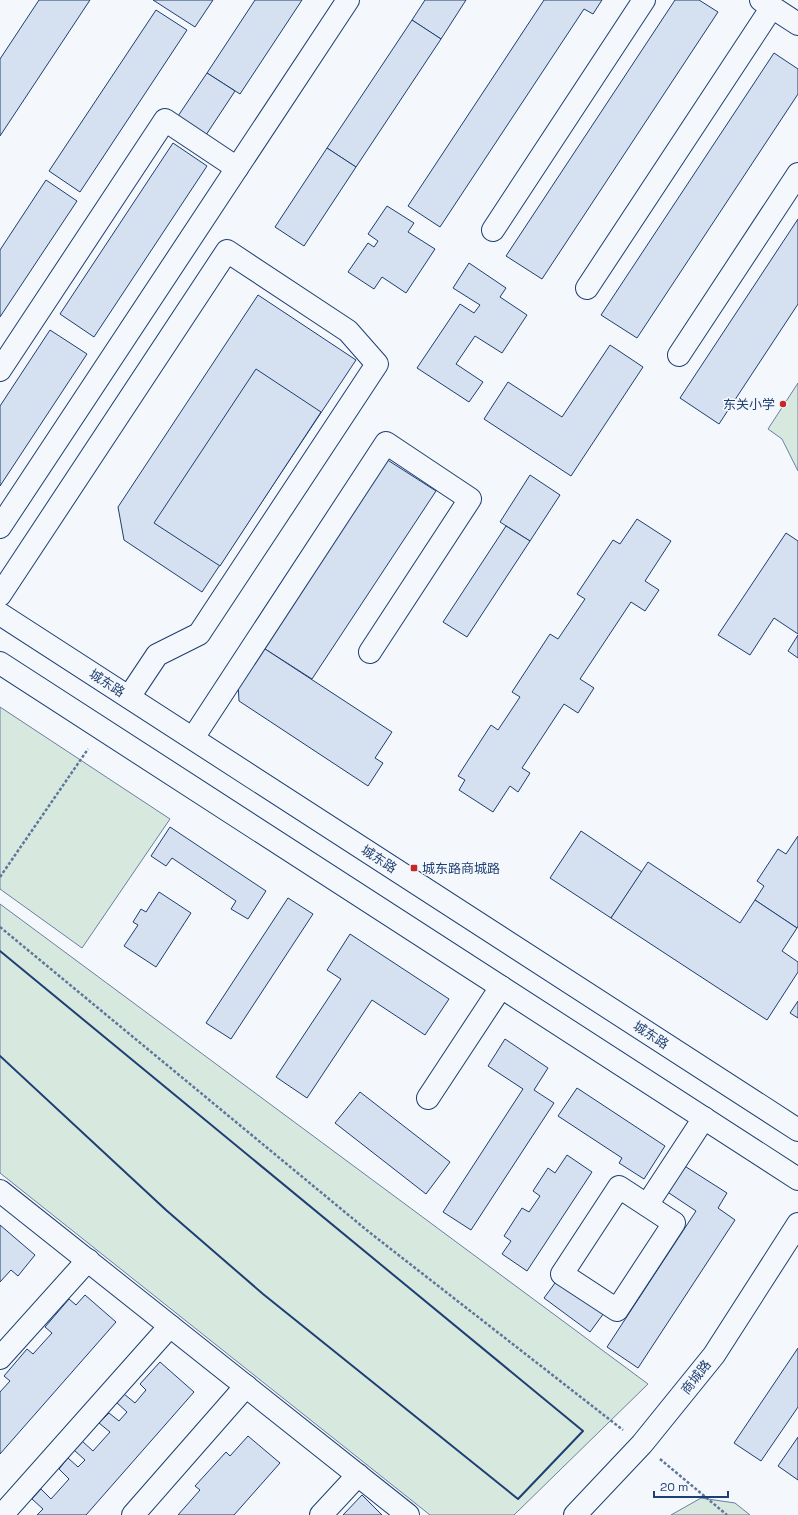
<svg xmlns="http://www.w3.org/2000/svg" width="798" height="1515" font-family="'Space Grotesk','Noto Sans SC',sans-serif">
  <rect width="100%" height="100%" fill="#f4f7fb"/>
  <g fill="#d7e8df" stroke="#687fa3">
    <path d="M798 383V471L782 439 768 429Z"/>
    <path d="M0 707 170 819 82 948 0 889Z"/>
    <path d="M0 904 648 1384 514 1515H430L0 1173Z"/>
    <path d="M701 1498 735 1503 750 1515H671Z"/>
  </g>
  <g fill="#d5e0f0" stroke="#1d3f73">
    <path d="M39 0H90L0 136V59Z"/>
    <path d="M153 0H213L195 27Z"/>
    <path d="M255 0H302L240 94 207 73Z"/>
    <path d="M425 0H466L441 39 412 20Z"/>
    <path d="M544 0H602L593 14 584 9 440 227 408 206Z"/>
    <path d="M675 0H699L718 12 542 279 506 256Z"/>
    <path d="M156 10 187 30 80 192 49 171Z"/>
    <path d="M412 20 441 39 356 167 327 148Z"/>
    <path d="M774 53 798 69V94L637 338 601 315Z"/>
    <path d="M207 73 235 91 204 138 176 119Z"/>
    <path d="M173 143 207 166 94 337 60 314Z"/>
    <path d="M327 148 356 167 304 246 275 227Z"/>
    <path d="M46 180 77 201 0 317V250Z"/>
    <path d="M387 206 414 223 408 232 435 249 406 293 382 277 374 289 348 272 368 243 374 247 378 241 368 234Z"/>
    <path d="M798 219V304L719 424 680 398Z"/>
    <path d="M469 263 506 288 500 297 527 315 502 353 475 336 456 364 483 382 469 402 417 368 460 304 474 313 480 305 453 288Z"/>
    <path d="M258 295 356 360 202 592 124 540 118 507Z"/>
    <path d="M50 330 87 354 0 486V406Z"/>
    <path d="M610 345 643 367 571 476 484 419 508 382 562 417Z"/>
    <path d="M256 369 321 412 220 566 154 523Z"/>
    <path d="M386 459 436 491 312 679 262 647Z"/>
    <path d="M530 475 560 495 530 541 500 522Z"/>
    <path d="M637 519 671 541 645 581 659 590 645 611 631 602 580 679 594 688 578 713 564 704 522 768 530 773 518 792 510 786 493 812 459 790 465 780 458 776 491 725 498 730 520 697 512 692 550 634 558 639 585 599 577 594 613 540 620 544Z"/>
    <path d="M506 526 530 541 467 637 443 622Z"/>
    <path d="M786 533 798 541V634L774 618 750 655 718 635Z"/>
    <path d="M798 635V658L788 651Z"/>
    <path d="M262 647 392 732 375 758 383 763 368 786 239 701 238 682Z"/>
    <path d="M170 827 266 891 248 919 231 909 236 901 172 858 166 866 151 856Z"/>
    <path d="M581 831 642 872 611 918 550 878Z"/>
    <path d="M798 836V926L797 928 755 900 764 886 757 881 778 849 786 854Z"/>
    <path d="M648 862 740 923 755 900 797 928 782 951 798 962V972L767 1020 611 918Z"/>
    <path d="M159 892 191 913 156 967 124 946 138 925 133 922 141 909 146 912Z"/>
    <path d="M288 898 313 914 231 1039 206 1023Z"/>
    <path d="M350 934 449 999 425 1035 372 1000 307 1098 276 1077 341 979 327 970Z"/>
    <path d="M798 1001V1018L790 1013Z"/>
    <path d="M505 1039 548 1068 534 1090 554 1103 471 1230 443 1212 523 1089 488 1066Z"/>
    <path d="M577 1088 665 1146 644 1179 619 1163 622 1158 558 1116Z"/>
    <path d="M360 1092 450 1162 426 1194 335 1123Z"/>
    <path d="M567 1155 592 1172 527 1271 502 1254 511 1241 504 1236 522 1208 529 1212 540 1196 533 1191 548 1168 555 1173Z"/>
    <path d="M683 1165 727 1193 718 1208 735 1220 638 1368 607 1347 696 1211 666 1191Z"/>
    <path d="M0 1225 35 1255 18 1276 11 1270 0 1282Z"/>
    <path d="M558 1279 604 1313 590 1332 544 1298Z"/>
    <path d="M85 1295 116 1322 0 1454V1392L10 1381 4 1376 27 1349 33 1354 52 1333 45 1327 69 1299 76 1305Z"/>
    <path d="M798 1348V1407L761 1461 734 1443Z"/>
    <path d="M160 1362 194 1392 86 1515H37L43 1509 32 1499 41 1489 51 1499 69 1479 59 1469 68 1458 78 1467 85 1460 74 1450 82 1441 93 1451 110 1432 99 1423 109 1413 119 1421 127 1412 116 1402 124 1394 135 1403 146 1390 140 1384Z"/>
    <path d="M248 1436 280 1463 234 1515H178L200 1490 195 1486 226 1452 230 1456Z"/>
    <path d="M798 1437V1480L778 1466Z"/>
    <path d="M362 1495 382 1515H343Z"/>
  </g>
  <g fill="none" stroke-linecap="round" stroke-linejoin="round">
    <defs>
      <g id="minor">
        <path d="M761 0 798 24"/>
        <path d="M493 230 644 0"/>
        <path d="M587 288 772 7"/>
        <path d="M679 355 798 174"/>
        <path d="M0 370 165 120 237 168"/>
        <path d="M0 527 348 0"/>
        <path d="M0 595 227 251 348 331 377 364 199 634 157 655 129 697"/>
        <path d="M193 738 386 443 470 499 370 652"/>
        <path d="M428 1098 501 987"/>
        <path d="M619 1187 674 1223 617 1310 562 1274Z"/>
        <path d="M0 1191 408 1515"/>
        <path d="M647 1205 704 1118"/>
        <path d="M0 1358 88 1260"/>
        <path d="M2 1515 170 1326"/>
        <path d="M133 1515 246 1386"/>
        <path d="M321 1515 358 1475"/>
        <path d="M575 1515 642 1444 714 1355 798 1224"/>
      </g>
      <g id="major">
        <path d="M0 614 798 1130"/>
        <path d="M0 663 798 1179"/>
      </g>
    </defs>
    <use href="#minor" stroke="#1d3f73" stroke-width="24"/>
    <use href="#major" stroke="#1d3f73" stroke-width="24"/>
    <g stroke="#5e769c" stroke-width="2.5" stroke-dasharray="3 2" stroke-linecap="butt">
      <path d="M0 877 88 749"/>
      <path d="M0 927 369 1232 623 1430"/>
      <path d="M660 1459 727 1515"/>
    </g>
    <use href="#minor" stroke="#f4f7fb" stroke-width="22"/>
    <use href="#major" stroke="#f4f7fb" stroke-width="22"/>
    <path stroke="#1d3f73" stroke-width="2" d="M0 951 583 1431 518 1499 263 1294 166 1210 0 1056"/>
  </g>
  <g fill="#c62828" stroke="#f4f7fb" stroke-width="1.5">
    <circle cx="783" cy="404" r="4"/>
    <rect x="410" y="864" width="8" height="8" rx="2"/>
  </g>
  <g text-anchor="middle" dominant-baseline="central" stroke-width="3" stroke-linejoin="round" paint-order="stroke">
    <g font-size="13" fill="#1d3f73" stroke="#f4f7fb" text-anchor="end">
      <text x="775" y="404">东关小学</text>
      <text x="422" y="868" text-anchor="start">城东路商城路</text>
    </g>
    <g font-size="13" fill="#1d3f73" stroke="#f4f7fb">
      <text transform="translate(107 683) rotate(33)">城东路</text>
      <text transform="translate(379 859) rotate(33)">城东路</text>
      <text transform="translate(651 1035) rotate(33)">城东路</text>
      <text transform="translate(696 1377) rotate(-52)">商城路</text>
    </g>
  </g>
  <path d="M654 1491v6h74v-6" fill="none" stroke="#1d3f73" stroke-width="2"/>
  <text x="660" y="1491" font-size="12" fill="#1d3f73" stroke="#f4f7fb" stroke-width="3" paint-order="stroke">20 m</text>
</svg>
